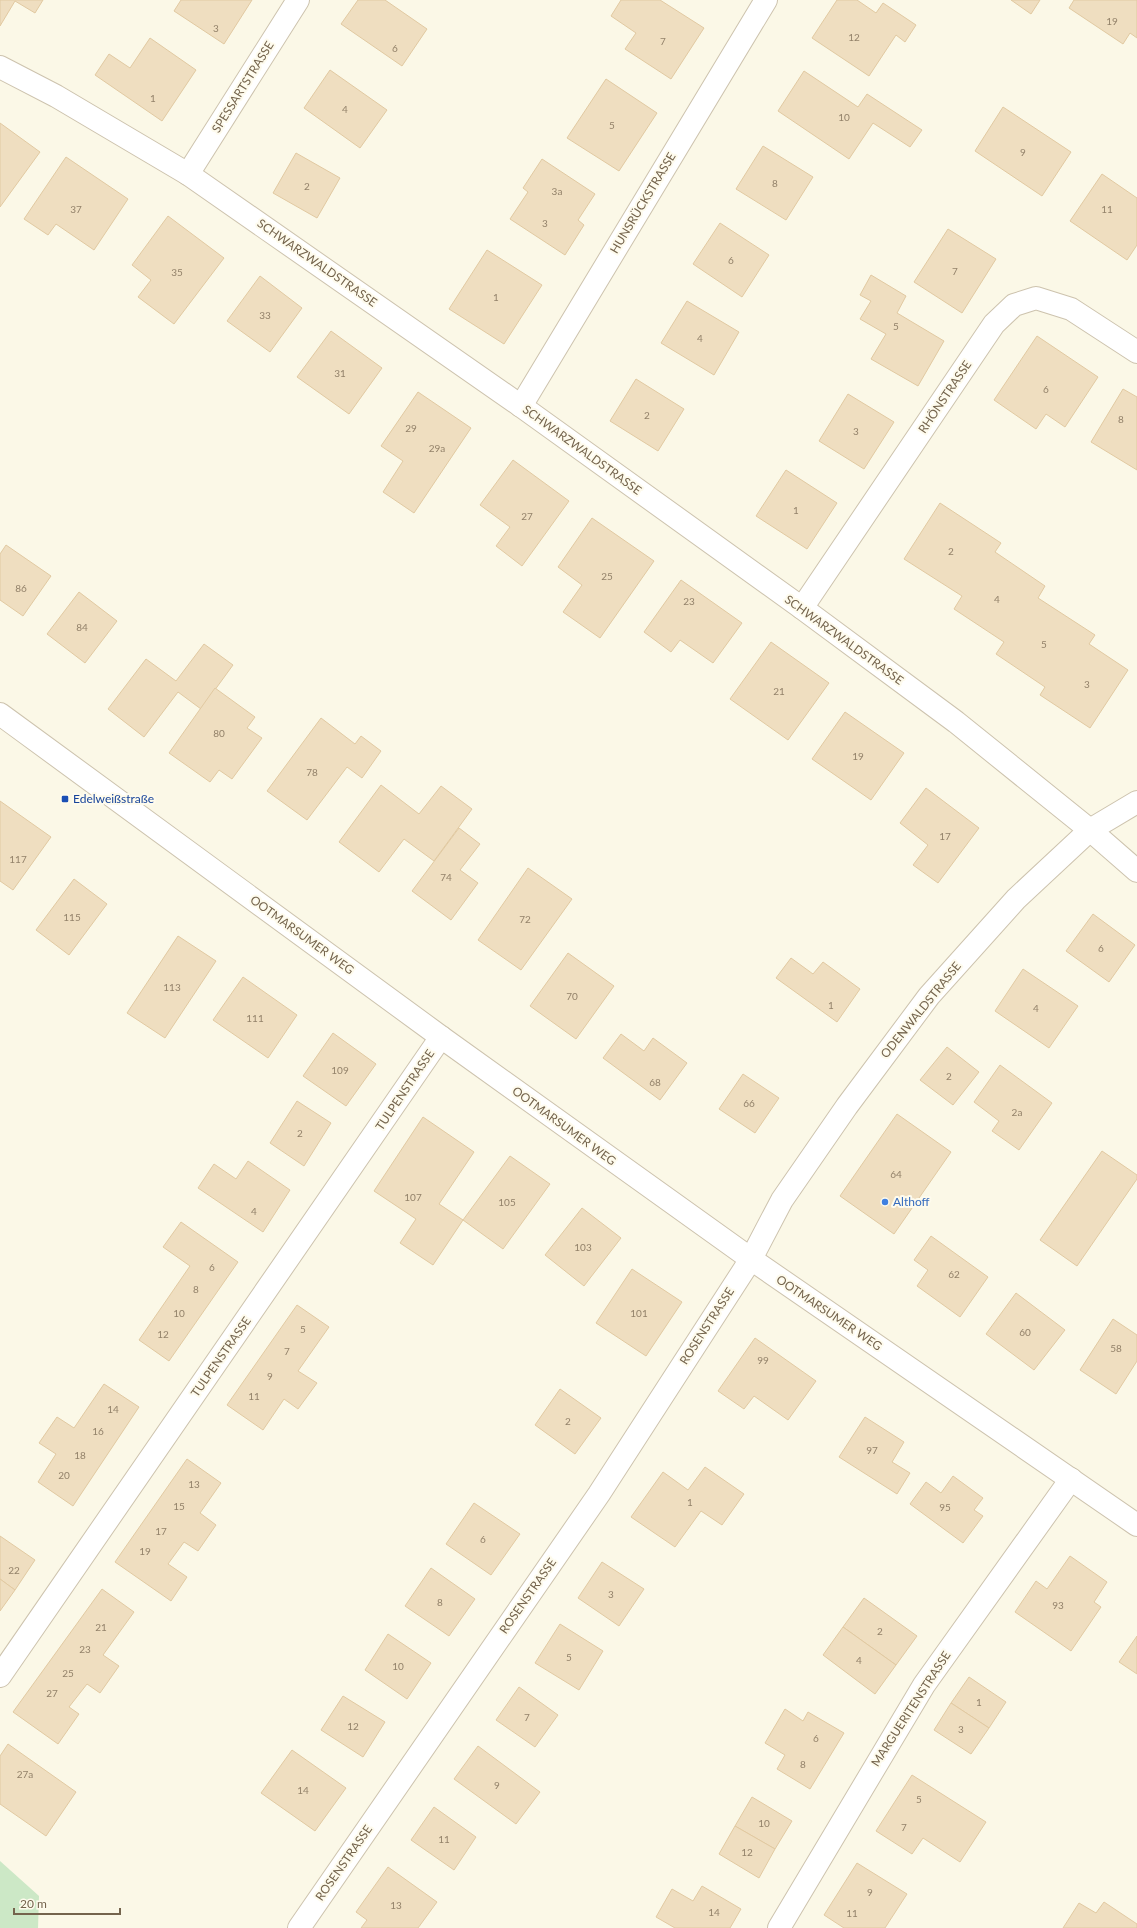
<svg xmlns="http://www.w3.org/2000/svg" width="1137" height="1928" font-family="Lato,sans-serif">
  <rect width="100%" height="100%" fill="#fbf8e7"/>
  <polygon fill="#cce8c6" points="0,1861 39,1896 38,1928 0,1928"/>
  <g fill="#efdec0" stroke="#e1c9a1">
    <polygon points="0,0 43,0 35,13 15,1 0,26"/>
    <polygon points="181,0 252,0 224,44 174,11"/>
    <polygon points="358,0 385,0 427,29 402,66 341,24"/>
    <polygon points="621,0 660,0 704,28 671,79 625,49 636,33 611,16"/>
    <polygon points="837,0 857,0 876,13 883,3 916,25 905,42 896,35 869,76 812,38"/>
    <polygon points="1011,0 1040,0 1031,14"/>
    <polygon points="1074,0 1137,0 1137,38 1130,33 1123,44 1069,8"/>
    <polygon points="150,38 196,70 162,121 95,75 109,54 130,68"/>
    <polygon points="330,70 387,110 360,148 304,108"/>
    <polygon points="804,71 858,107 867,94 922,130 910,147 873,123 849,159 778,111"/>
    <polygon points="606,79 657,113 619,171 567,138"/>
    <polygon points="1003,107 1071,152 1042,196 975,151"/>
    <polygon points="0,123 40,152 0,207"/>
    <polygon points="763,146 813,177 786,220 736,189"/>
    <polygon points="296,153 340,178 317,218 273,193"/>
    <polygon points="66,157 128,199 94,250 56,224 48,235 24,219"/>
    <polygon points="542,159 595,194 578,220 584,225 565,255 510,219 528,192 523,188"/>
    <polygon points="1102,174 1137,198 1137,245 1127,260 1070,221"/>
    <polygon points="168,216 224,258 174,324 138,297 151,280 132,265"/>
    <polygon points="720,223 769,255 742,297 693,264"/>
    <polygon points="948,229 996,259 962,313 914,282"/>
    <polygon points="487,250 542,285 504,344 449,309"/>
    <polygon points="871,275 906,296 897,313 944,341 918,386 871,359 886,334 860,319 871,301 860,295"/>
    <polygon points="260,276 302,308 270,352 227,321"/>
    <polygon points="687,301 739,332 714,375 661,343"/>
    <polygon points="331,331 382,368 349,414 297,377"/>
    <polygon points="1037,336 1098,377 1065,427 1046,414 1036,429 994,400"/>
    <polygon points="636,379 684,409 658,451 610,421"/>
    <polygon points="1123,389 1137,397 1137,470 1091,442"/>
    <polygon points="418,392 471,428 414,513 383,492 403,461 381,446"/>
    <polygon points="848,394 894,422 864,469 819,441"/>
    <polygon points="513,460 569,501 522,566 496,546 510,527 480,505"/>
    <polygon points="786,470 837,503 807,549 756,516"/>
    <polygon points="940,503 1001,543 995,552 1045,586 1038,598 1095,635 1089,644 1128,670 1090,728 1040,695 1045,687 996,654 1004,642 954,609 962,596 904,559"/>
    <polygon points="592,518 654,561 600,638 563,612 582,585 558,567"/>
    <polygon points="6,545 51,576 23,616 0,600 0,554"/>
    <polygon points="681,580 742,623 713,663 680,640 671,652 644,632"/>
    <polygon points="79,592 117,621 85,663 47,634"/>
    <polygon points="771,642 829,683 788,740 730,699"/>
    <polygon points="204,644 233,665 201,709 178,692 144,737 108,709 146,659 176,681"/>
    <polygon points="215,688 255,717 247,728 262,738 232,779 219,770 210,782 169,753"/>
    <polygon points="845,712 904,753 871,800 812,759"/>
    <polygon points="321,718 355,744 361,736 381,751 362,778 347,767 307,820 267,791"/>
    <polygon points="381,785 419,814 441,786 472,809 434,861 404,839 379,872 339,842"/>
    <polygon points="926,788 979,828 938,883 913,865 928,845 900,823"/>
    <polygon points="0,801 51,837 13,890 0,881"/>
    <polygon points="459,828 480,844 460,870 478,883 451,920 412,891"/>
    <polygon points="528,868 572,899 521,970 478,940"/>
    <polygon points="74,879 107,904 69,955 36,930"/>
    <polygon points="1093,914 1135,945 1109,982 1066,951"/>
    <polygon points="178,936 216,961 165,1038 127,1013"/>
    <polygon points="568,953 614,986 576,1039 530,1006"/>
    <polygon points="791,958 813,974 823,962 860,989 837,1022 776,978"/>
    <polygon points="1023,969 1078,1006 1049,1048 995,1011"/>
    <polygon points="243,977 297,1015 268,1058 213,1020"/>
    <polygon points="333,1033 376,1064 346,1106 303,1076"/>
    <polygon points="621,1034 644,1051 653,1038 687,1063 660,1100 603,1058"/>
    <polygon points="947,1047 979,1072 953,1105 920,1080"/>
    <polygon points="1000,1065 1052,1103 1019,1150 992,1131 999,1121 974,1102"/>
    <polygon points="743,1074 779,1098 755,1133 719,1109"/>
    <polygon points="297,1101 331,1123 304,1166 270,1143"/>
    <polygon points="897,1114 951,1152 894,1234 840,1196"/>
    <polygon points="423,1117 474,1152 439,1204 463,1220 433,1265 400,1243 416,1219 374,1191"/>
    <polygon points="1102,1151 1137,1175 1137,1179 1077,1266 1040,1240"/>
    <polygon points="510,1156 550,1184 503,1249 463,1220"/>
    <polygon points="248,1161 290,1190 263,1232 198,1188 214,1164 236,1179"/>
    <polygon points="582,1208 621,1238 584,1286 545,1255"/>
    <polygon points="181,1222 238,1262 169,1361 139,1340 190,1266 163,1247"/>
    <polygon points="931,1236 988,1277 960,1317 917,1286 928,1270 914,1260"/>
    <polygon points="632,1269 682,1302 646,1356 596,1323"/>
    <polygon points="1016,1293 1065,1330 1034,1370 986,1334"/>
    <polygon points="297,1305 329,1327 298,1371 317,1383 298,1409 284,1399 263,1430 227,1405"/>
    <polygon points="1113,1319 1137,1335 1137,1361 1116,1394 1080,1370"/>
    <polygon points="755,1338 816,1381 788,1420 754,1396 744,1409 718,1391"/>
    <polygon points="104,1384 139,1407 73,1506 38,1482 56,1454 39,1443 57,1417 74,1428"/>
    <polygon points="560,1389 601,1418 575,1454 535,1425"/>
    <polygon points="865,1417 904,1442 892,1462 910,1473 897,1494 839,1457"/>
    <polygon points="187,1459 221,1483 200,1513 216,1525 198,1551 184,1542 168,1564 187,1577 171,1601 115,1562"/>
    <polygon points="705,1467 744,1494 722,1525 701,1511 675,1547 631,1517 663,1472 688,1490"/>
    <polygon points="953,1476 983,1498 974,1510 983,1516 963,1543 910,1504 926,1482 941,1493"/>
    <polygon points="474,1503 520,1534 491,1575 446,1544"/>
    <polygon points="0,1536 35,1560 15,1590 0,1579"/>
    <polygon points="1070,1556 1107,1582 1094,1602 1101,1607 1071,1651 1015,1612 1036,1581 1047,1589"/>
    <polygon points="602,1562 644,1589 619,1626 578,1598"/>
    <polygon points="431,1568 475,1599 449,1636 405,1606"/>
    <polygon points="0,1579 15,1590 0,1611"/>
    <polygon points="102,1589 134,1612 103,1655 119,1666 100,1693 87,1684 69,1707 79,1714 58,1744 13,1712"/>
    <polygon points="864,1598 917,1636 896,1665 843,1627"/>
    <polygon points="560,1624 603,1651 579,1690 535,1663"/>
    <polygon points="843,1627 896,1665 875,1694 823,1655"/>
    <polygon points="388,1634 431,1663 407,1699 365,1670"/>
    <polygon points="1137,1636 1137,1674 1119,1662"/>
    <polygon points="969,1677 1006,1702 989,1728 951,1703"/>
    <polygon points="519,1687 558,1715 535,1747 496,1720"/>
    <polygon points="343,1696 385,1722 363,1757 321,1730"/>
    <polygon points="951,1703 989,1728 971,1754 934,1730"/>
    <polygon points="785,1709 803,1721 808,1712 844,1733 810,1789 777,1769 785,1755 765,1743"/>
    <polygon points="8,1744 76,1792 46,1836 0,1804 0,1756"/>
    <polygon points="478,1746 540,1792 516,1824 454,1779"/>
    <polygon points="292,1750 346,1788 315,1831 261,1793"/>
    <polygon points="912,1775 986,1822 960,1862 923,1838 912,1854 876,1831"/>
    <polygon points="752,1797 792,1821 775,1849 735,1826"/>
    <polygon points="434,1807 476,1837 454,1870 411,1840"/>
    <polygon points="735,1826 775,1849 759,1878 719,1854"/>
    <polygon points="857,1863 907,1894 885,1928 844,1928 824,1915"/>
    <polygon points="388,1867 437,1902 418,1928 361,1928 367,1920 356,1912"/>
    <polygon points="702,1886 741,1909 730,1928 675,1928 656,1917 672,1889 693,1901"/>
    <polygon points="1104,1902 1137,1924 1137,1928 1063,1928 1079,1903 1096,1913"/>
  </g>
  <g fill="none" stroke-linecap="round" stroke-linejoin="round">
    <defs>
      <g id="minor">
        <polyline points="0,67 56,96 188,174 521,406 802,608 956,722 1090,830 1137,871"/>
        <polyline points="188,174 298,0"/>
        <polyline points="521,406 766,0"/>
        <polyline points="802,608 994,324 1014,305 1036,298 1071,309 1137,352"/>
        <polyline points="0,714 441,1037 751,1259 1137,1525"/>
        <polyline points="0,1676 441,1037"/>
        <polyline points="299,1928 599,1494 751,1259 782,1200 847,1106 929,996 1016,899 1090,830 1137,802"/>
        <polyline points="779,1928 924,1685 1071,1479"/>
      </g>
    </defs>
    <use href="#minor" stroke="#cdc3ae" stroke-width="24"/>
    <use href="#minor" stroke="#fff" stroke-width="22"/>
  </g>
  <rect fill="#1a4fb4" stroke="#fefbed" stroke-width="1.5" x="61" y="795" width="8" height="8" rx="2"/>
  <circle fill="#3f7fe0" stroke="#fefbed" stroke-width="1.5" cx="885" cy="1202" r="4"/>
  <g text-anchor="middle" stroke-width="4" stroke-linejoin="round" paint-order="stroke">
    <g font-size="10" fill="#93826a">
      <text x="1112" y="25">19</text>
      <text x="216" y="32">3</text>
      <text x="854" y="41">12</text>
      <text x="663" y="45">7</text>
      <text x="395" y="52">6</text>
      <text x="153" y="102">1</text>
      <text x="345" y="113">4</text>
      <text x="844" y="121">10</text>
      <text x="612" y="129">5</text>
      <text x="1023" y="156">9</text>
      <text x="775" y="187">8</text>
      <text x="307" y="190">2</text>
      <text x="557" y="195">3a</text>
      <text x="76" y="213">37</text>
      <text x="1107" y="213">11</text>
      <text x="545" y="227">3</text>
      <text x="731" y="264">6</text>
      <text x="955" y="275">7</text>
      <text x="177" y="276">35</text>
      <text x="496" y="301">1</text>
      <text x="265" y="319">33</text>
      <text x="896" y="330">5</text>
      <text x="700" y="342">4</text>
      <text x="340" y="377">31</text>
      <text x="1046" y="393">6</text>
      <text x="647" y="419">2</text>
      <text x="1121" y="423">8</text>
      <text x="411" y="432">29</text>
      <text x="856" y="435">3</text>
      <text x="437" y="452">29a</text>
      <text x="796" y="514">1</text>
      <text x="527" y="520">27</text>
      <text x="951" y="555">2</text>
      <text x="607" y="580">25</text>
      <text x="21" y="592">86</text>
      <text x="997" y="603">4</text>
      <text x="689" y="605">23</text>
      <text x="82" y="631">84</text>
      <text x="1044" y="648">5</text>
      <text x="1087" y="688">3</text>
      <text x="779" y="695">21</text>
      <text x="219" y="737">80</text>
      <text x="858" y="760">19</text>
      <text x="312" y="776">78</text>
      <text x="945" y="840">17</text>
      <text x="18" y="863">117</text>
      <text x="446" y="881">74</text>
      <text x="72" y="921">115</text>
      <text x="525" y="923">72</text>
      <text x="1101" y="952">6</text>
      <text x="172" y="991">113</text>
      <text x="572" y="1000">70</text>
      <text x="831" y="1009">1</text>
      <text x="1036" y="1012">4</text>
      <text x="255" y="1022">111</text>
      <text x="340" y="1074">109</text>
      <text x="949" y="1080">2</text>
      <text x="655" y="1086">68</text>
      <text x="749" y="1107">66</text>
      <text x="1017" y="1116">2a</text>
      <text x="300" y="1137">2</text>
      <text x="896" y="1178">64</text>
      <text x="413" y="1201">107</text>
      <text x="507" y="1206">105</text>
      <text x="254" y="1215">4</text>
      <text x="583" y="1251">103</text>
      <text x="212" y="1271">6</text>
      <text x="954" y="1278">62</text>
      <text x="196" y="1293">8</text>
      <text x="179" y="1317">10</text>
      <text x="639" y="1317">101</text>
      <text x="303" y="1333">5</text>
      <text x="1025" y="1336">60</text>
      <text x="163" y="1338">12</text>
      <text x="1116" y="1352">58</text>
      <text x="287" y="1355">7</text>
      <text x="763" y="1364">99</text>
      <text x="270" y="1380">9</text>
      <text x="254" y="1400">11</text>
      <text x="113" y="1413">14</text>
      <text x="568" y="1425">2</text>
      <text x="98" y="1435">16</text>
      <text x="872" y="1454">97</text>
      <text x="80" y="1459">18</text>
      <text x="64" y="1479">20</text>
      <text x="194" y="1488">13</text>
      <text x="690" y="1506">1</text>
      <text x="179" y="1510">15</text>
      <text x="945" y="1511">95</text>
      <text x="161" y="1535">17</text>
      <text x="483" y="1543">6</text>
      <text x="145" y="1555">19</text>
      <text x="14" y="1574">22</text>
      <text x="611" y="1598">3</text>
      <text x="440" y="1606">8</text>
      <text x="1058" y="1609">93</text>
      <text x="101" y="1631">21</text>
      <text x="880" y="1635">2</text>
      <text x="85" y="1653">23</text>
      <text x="569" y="1661">5</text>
      <text x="859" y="1664">4</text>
      <text x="398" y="1670">10</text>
      <text x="68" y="1677">25</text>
      <text x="52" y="1697">27</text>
      <text x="979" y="1706">1</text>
      <text x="527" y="1721">7</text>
      <text x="353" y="1730">12</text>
      <text x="961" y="1733">3</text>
      <text x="816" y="1742">6</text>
      <text x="803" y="1768">8</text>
      <text x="25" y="1778">27a</text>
      <text x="497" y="1789">9</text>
      <text x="303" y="1794">14</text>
      <text x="919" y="1803">5</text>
      <text x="764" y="1827">10</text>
      <text x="904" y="1831">7</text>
      <text x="444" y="1843">11</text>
      <text x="747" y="1856">12</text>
      <text x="870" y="1896">9</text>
      <text x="396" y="1909">13</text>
      <text x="714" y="1916">14</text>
      <text x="852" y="1917">11</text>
    </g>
    <g font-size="12" fill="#74644d" stroke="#fefbed">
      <text transform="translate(243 87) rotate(-58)" y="4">SPESSARTSTRASSE</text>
      <text transform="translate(643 203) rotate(-59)" y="4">HUNSRÜCKSTRASSE</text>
      <text transform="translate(317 263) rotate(35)" y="4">SCHWARZWALDSTRASSE</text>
      <text transform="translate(945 397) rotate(-56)" y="4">RHÖNSTRASSE</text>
      <text transform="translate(582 450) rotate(36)" y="4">SCHWARZWALDSTRASSE</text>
      <text transform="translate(844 640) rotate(36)" y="4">SCHWARZWALDSTRASSE</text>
      <text transform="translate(302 935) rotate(36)" y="4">OOTMARSUMER WEG</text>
      <text transform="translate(921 1010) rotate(-51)" y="4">ODENWALDSTRASSE</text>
      <text transform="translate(405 1090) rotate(-56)" y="4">TULPENSTRASSE</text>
      <text transform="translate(564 1126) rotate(36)" y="4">OOTMARSUMER WEG</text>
      <text transform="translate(829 1313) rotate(34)" y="4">OOTMARSUMER WEG</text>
      <text transform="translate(707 1326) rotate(-57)" y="4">ROSENSTRASSE</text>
      <text transform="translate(221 1357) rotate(-55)" y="4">TULPENSTRASSE</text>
      <text transform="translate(528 1596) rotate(-55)" y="4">ROSENSTRASSE</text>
      <text transform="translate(911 1709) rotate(-57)" y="4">MARGUERITENSTRASSE</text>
      <text transform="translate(344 1863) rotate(-55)" y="4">ROSENSTRASSE</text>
    </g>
    <g font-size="12" fill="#164399" stroke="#fefbed" text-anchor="start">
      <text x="73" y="803">Edelweißstraße</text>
    </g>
    <g font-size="12" fill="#366cbe" stroke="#fefbed" text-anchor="start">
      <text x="893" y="1206">Althoff</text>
    </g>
  </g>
  <path d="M14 1908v6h106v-6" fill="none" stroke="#74644d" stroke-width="2"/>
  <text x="20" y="1908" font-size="12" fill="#74644d" stroke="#fefbed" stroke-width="3" paint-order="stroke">20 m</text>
</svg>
